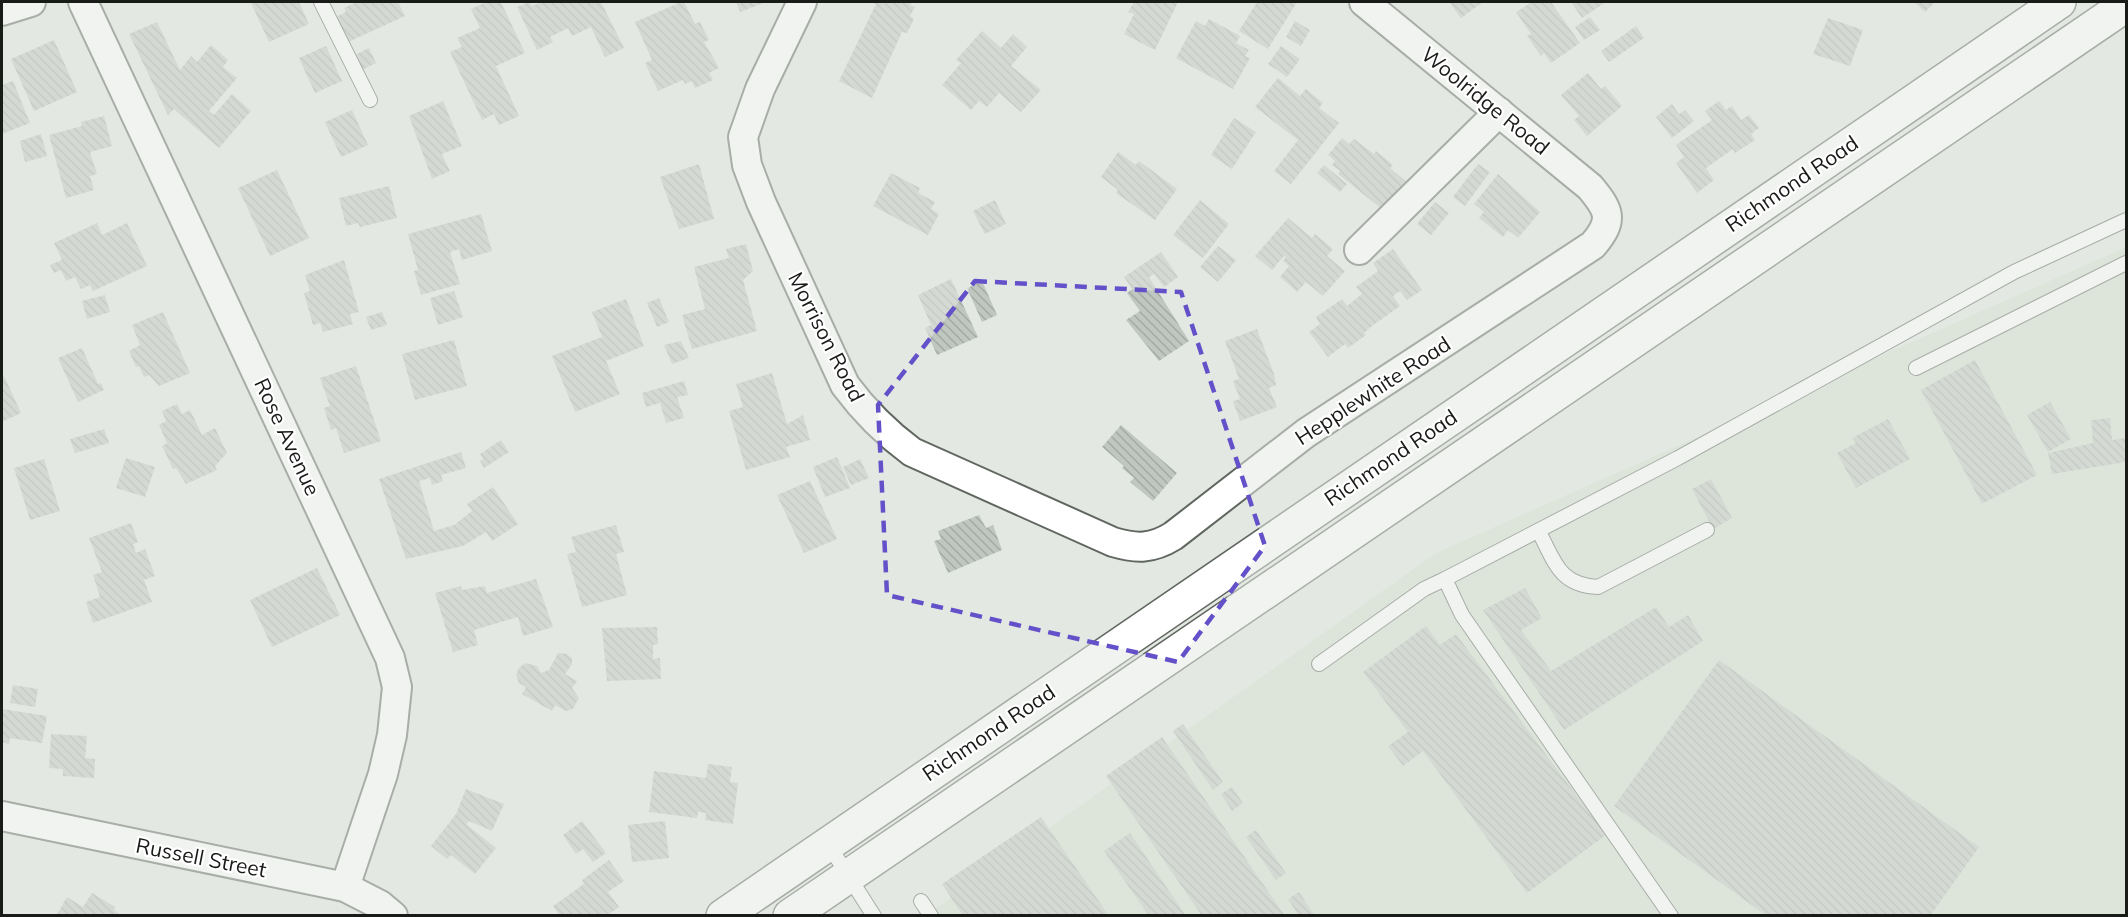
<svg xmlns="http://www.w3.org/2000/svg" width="2128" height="917" font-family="Mulish,sans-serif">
  <defs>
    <pattern id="building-back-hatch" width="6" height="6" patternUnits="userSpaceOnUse" patternTransform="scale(1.5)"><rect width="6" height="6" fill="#c0c7c0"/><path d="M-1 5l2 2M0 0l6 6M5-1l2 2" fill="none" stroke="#a4aaa4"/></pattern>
  </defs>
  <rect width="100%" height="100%" fill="#e3e9e2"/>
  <polygon fill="#d4e0d3" points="2126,247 2126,915 925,916 1436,553"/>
  <g fill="url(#building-back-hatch)">
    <polygon points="254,2 299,2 309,24 269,42 251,3"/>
    <polygon points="357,2 398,2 405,16 348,42 336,17 346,12 344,8"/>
    <polygon points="486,2 501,2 525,53 496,66 519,116 499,125 494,114 482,120 450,52 462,47 457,38 480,28 471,9"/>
    <polygon points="529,2 532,6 542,2 601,2 624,48 605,57 591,27 572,36 568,28 550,37 553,42 537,50 517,7"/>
    <polygon points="681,2 684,2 695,24 700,22 709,40 704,42 719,68 709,73 713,80 695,88 692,81 685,84 683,80 658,91 645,63 652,60 635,22"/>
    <polygon points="736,2 766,2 740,12"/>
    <polygon points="870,2 912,2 910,5 915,7 910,16 914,19 907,33 902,32 872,98 839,81 876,4"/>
    <polygon points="1134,2 1178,2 1155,50 1124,34 1134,14 1128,12"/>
    <polygon points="1257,2 1297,2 1268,49 1239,31"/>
    <polygon points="1449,2 1483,2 1461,18"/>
    <polygon points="1532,2 1551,2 1580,43 1551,63 1544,53 1541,56 1527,36 1531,34 1516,12"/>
    <polygon points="1571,2 1606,2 1582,18"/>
    <polygon points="1914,2 1935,2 1925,12"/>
    <polygon points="1590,17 1600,30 1584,40 1575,27"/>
    <polygon points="1828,18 1863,30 1850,66 1813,54"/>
    <polygon points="1209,19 1240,36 1236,43 1249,50 1245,56 1250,58 1233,89 1176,58 1196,21 1205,26"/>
    <polygon points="1295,21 1310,30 1301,46 1286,37"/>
    <polygon points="157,22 180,70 191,56 197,62 211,45 228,60 223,67 237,78 209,111 214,115 232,94 251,111 219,148 174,109 168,115 129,34"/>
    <polygon points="1636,26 1644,38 1609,62 1601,51"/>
    <polygon points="982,31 1001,48 1013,34 1027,47 1011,66 1041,90 1021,112 999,93 987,107 979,101 971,110 942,85 961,63 956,60"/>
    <polygon points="54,40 77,92 34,111 11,59"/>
    <polygon points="326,46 342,81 315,93 299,58"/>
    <polygon points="1281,46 1300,59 1287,77 1268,64"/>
    <polygon points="369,48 376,63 360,71 353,56"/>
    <polygon points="1588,73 1601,89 1605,86 1622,106 1587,136 1574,120 1579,116 1561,95"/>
    <polygon points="1278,78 1300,96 1306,89 1323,103 1319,108 1339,123 1291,184 1274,171 1298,140 1255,107"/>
    <polygon points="13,81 30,123 2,134 2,85"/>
    <polygon points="443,101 462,146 442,154 450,171 432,179 409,116"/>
    <polygon points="1719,101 1726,110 1732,106 1741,120 1749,115 1759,128 1751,134 1755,140 1735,153 1733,149 1706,168 1714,180 1697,193 1676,163 1684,157 1676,145 1712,120 1705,111"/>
    <polygon points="1672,104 1679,114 1685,110 1694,121 1672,138 1656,117"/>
    <polygon points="352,110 368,145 341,157 325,122"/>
    <polygon points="104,116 112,146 90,152 97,174 90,176 94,190 66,198 49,135 82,126 81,122"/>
    <polygon points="1234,118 1256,132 1232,169 1211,155"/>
    <polygon points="41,134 47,156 25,162 20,141"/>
    <polygon points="1342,138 1349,144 1354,139 1374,154 1376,151 1393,165 1390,168 1410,185 1387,213 1338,174 1340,171 1332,165 1335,161 1328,155"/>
    <polygon points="1118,152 1136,165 1139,161 1177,189 1155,220 1116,193 1118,190 1101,177"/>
    <polygon points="699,164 714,219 679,229 660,177"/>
    <polygon points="1478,164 1490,172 1465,206 1453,197"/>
    <polygon points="1324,165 1347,184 1340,192 1317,173"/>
    <polygon points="277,170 309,238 270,256 238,188"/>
    <polygon points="891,173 920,188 918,193 935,202 931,209 939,214 928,235 873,206"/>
    <polygon points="1498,174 1540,212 1518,238 1508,230 1503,237 1479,218 1484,212 1474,204"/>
    <polygon points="389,186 397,218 360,227 358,223 346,226 339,198"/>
    <polygon points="995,200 1006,224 985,234 973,211"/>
    <polygon points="1200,200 1229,224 1203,258 1173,235"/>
    <polygon points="1435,202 1449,213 1431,235 1417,224"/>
    <polygon points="481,214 492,251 462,260 459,249 450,252 460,284 421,295 414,271 418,270 408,234"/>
    <polygon points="1288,218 1312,238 1315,234 1333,249 1327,256 1345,271 1323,296 1306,282 1297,292 1280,277 1289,266 1283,261 1286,257 1284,256 1272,270 1255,256"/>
    <polygon points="97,223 102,235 127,223 147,266 93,291 90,285 81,289 75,277 66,281 61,270 54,273 50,265 62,260 54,243"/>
    <polygon points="746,244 753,271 743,280 757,331 692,349 682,315 705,309 694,267 729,258 726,249"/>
    <polygon points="1218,246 1236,260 1218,282 1200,267"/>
    <polygon points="1393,249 1422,290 1407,300 1400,291 1393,296 1400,306 1372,326 1364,333 1366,335 1348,348 1345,344 1328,357 1309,332 1320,324 1316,317 1342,299 1347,306 1362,294 1356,287 1378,271 1373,263"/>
    <polygon points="1161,252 1178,277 1164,287 1154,274 1149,277 1189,341 1159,361 1126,320 1140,311 1127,293 1132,289 1124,277"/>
    <polygon points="344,260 359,312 350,314 353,324 323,332 320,323 313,325 304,293 310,291 305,275"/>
    <polygon points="951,279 978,337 937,355 925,328 931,325 918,295"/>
    <polygon points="982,281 997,315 982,322 967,288"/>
    <polygon points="454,291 463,317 438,325 430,298"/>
    <polygon points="105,295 110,312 87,319 82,301"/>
    <polygon points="659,298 669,322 657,327 647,303"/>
    <polygon points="626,299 644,346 606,361 620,394 575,412 552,356 602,337 592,312"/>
    <polygon points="163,312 190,373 159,386 149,375 144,377 139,366 136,367 129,351 140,345 132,325"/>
    <polygon points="382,312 387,325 371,330 366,317"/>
    <polygon points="1257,329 1274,374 1276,385 1269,388 1277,407 1240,421 1233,401 1240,399 1233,381 1239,379 1225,341"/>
    <polygon points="454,340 467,386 415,400 402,354"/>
    <polygon points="681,341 689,358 672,364 664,345"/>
    <polygon points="82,348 98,384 101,383 104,390 78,402 58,358"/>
    <polygon points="1975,360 2037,475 1982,504 1921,390"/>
    <polygon points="356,366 381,441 344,453 336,428 331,430 324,408 330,406 320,378"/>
    <polygon points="772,373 787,424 803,415 810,440 786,447 790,457 746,470 729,411 743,407 736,384"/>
    <polygon points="4,376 21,413 2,422 2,377"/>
    <polygon points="684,381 688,395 677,397 684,418 666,423 660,403 646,407 642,393"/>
    <polygon points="2050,402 2071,439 2048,452 2027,415"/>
    <polygon points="177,404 182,414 190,410 202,435 215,428 227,453 215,466 217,470 186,484 176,468 173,469 162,446 167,443 159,425 166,421 162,411"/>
    <polygon points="2110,418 2112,440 2126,438 2126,462 2052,474 2048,453 2093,443 2091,420"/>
    <polygon points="1888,419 1910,459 1856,488 1837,453 1856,443 1852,438"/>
    <polygon points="1121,425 1177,473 1153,501 1130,482 1134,478 1122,468 1124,466 1102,447"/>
    <polygon points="104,429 109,443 75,453 70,439"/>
    <polygon points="501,440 509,452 484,468 480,461 483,459 480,454"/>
    <polygon points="461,452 466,468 441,475 443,481 432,485 430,478 419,481 434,531 454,525 472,511 467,504 493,487 518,524 492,541 486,532 463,546 406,559 379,479"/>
    <polygon points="837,457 850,488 825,497 813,467"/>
    <polygon points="126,458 155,467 145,497 116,488"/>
    <polygon points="44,459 60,511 30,520 14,468"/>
    <polygon points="860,459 869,478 851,485 843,467"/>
    <polygon points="1711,479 1732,518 1713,529 1692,489"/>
    <polygon points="810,481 837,539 804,553 777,495"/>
    <polygon points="979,515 986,528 993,525 1002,550 948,573 934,541 941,539 938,531"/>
    <polygon points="131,523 138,542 133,544 136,553 145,549 155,576 144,580 152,602 93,623 86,602 100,597 93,575 102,572 89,538"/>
    <polygon points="616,525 624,552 616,554 627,595 582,607 567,554 576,552 571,537"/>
    <polygon points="317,568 340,615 272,647 250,600"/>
    <polygon points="536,579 553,627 523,636 518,617 474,630 478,645 453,652 435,593 461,586 462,590 485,586 487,593"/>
    <polygon points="1525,588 1542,618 1521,630 1551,671 1656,607 1669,627 1688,615 1703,641 1564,730 1483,610"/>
    <polygon points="1426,626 1440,645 1456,634 1606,835 1527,893 1423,751 1403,766 1388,746 1408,732 1363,672"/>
    <polygon points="657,627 658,644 653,645 653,659 660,658 661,679 607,681 602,628"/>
    <polygon points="558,653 567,654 572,658 572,664 565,674 577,681 572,688 579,698 573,709 566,711 555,705 552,711 522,694 526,687 519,683 516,675 519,668 525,663 537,666 541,673 549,670"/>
    <polygon points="1719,660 1979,847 1930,916 1767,916 1614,806"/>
    <polygon points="13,685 38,689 35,707 10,703"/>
    <polygon points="2,709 47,716 42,743 10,738 9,744 2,742"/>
    <polygon points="1183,724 1223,782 1213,790 1173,731"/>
    <polygon points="51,734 87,736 85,758 95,759 94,778 63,776 63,769 49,768"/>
    <polygon points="1162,737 1285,916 1202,916 1106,776"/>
    <polygon points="708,764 732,767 730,782 738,783 733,824 705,820 706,813 698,812 697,818 649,812 654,771 706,778"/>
    <polygon points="1232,787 1243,803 1232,811 1221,794"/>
    <polygon points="466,789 504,804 492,831 469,821 466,824 496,848 475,874 451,855 447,859 431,846 456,814"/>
    <polygon points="1041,817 1109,916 963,916 942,884"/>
    <polygon points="582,821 606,853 593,862 583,849 576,854 563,835"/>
    <polygon points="665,821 669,858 632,862 628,825"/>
    <polygon points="1256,830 1286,873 1276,880 1246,837"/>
    <polygon points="1130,833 1186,916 1149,916 1104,851"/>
    <polygon points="609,860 624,881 608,892 619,907 606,916 560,916 553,906 584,884 582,880"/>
    <polygon points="1299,892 1315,916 1299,916 1288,899"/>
    <polygon points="92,893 115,907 114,910 122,916 56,916 67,897 83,907"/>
  </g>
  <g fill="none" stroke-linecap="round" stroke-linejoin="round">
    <defs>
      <g id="lane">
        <polyline points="321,2 370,100"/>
        <polyline points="1916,368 2126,263"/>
        <path d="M1539,532C1555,562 1559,585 1598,587L1707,530"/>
        <polyline points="1319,664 1424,589 1445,579"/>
        <polyline points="828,844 874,916"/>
        <polyline points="921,901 931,916"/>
        <polyline points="1671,916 1462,615 1445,579 1678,458 2014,272 2126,220"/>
      </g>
      <g id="street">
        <polyline points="83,2 390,658 397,687 392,735 383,774 345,887"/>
        <path d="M802,2L760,89L743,137L747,165L761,202L845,385C865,412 885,432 912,452L1113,542C1137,549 1152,549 1173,536L1306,433L1593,245C1614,220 1610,211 1590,187L1364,2"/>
        <polyline points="2,11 31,2"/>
        <polyline points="1359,250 1499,112"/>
        <polyline points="2,816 345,887 380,905 393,916"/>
      </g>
      <g id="highway">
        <polyline points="723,916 2059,2"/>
        <polyline points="790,916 2126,5"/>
      </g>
    </defs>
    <use href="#lane" stroke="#606660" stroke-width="16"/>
    <use href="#street" stroke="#606660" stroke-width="32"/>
    <use href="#highway" stroke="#606660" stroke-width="36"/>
    <use href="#lane" stroke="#fff" stroke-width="14"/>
    <use href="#street" stroke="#fff" stroke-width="28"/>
    <use href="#highway" stroke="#fff" stroke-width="33"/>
  </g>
  <path d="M0 0H2128V917H0ZM975,281L1181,292L1265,546L1178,662L887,595L878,405Z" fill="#e3e9e2" fill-opacity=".55" fill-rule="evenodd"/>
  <path fill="none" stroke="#6451ca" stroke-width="4.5" stroke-dasharray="12 8" stroke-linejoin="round" d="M975,281L1181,292L1265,546L1178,662L887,595L878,405Z"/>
  <g text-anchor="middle" stroke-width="4.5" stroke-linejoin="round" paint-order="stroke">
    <g font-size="21" fill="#191b18" stroke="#fff">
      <text transform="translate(1485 101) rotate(39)" y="7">Woolridge Road</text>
      <text transform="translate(1792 184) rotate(-34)" y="7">Richmond Road</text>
      <text transform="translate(826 337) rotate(63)" y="7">Morrison Road</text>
      <text transform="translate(1373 391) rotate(-33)" y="7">Hepplewhite Road</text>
      <text transform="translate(287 437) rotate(65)" y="7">Rose Avenue</text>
      <text transform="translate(1391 458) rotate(-34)" y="7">Richmond Road</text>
      <text transform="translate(989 733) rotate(-34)" y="7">Richmond Road</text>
      <text transform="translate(201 858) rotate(11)" y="7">Russell Street</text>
    </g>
  </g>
  <rect width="2128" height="917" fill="none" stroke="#191b18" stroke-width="6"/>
</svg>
